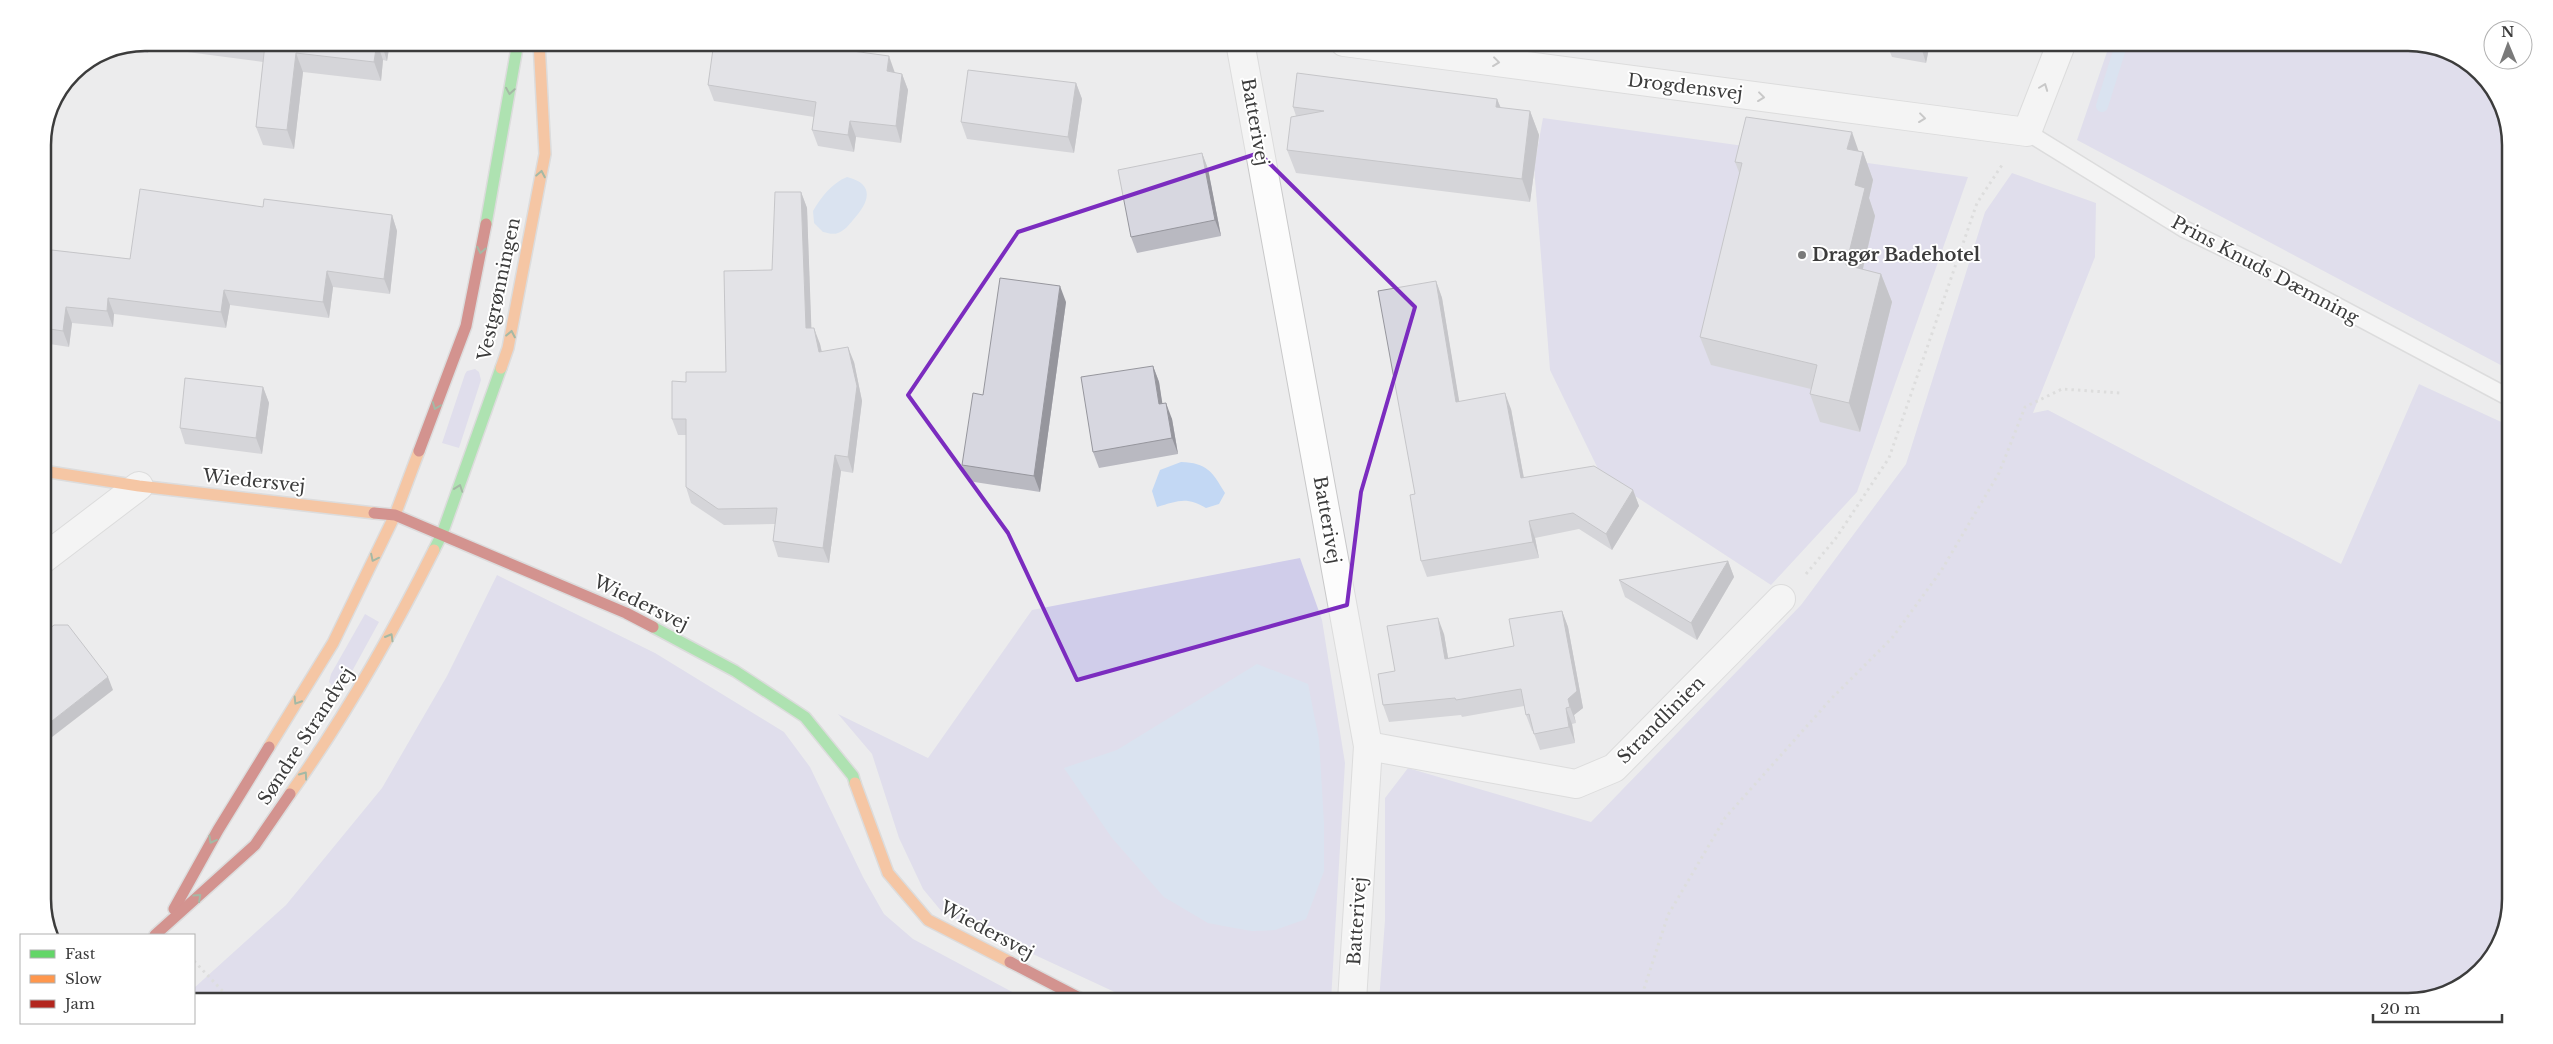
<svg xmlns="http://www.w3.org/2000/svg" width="2553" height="1044" font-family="'Libre Baskerville',serif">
  <rect width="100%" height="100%" fill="#ececed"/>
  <g fill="#d0cdea">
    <polygon points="2408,43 2447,50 2493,88 2510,139 2510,370 2077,140 2110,43"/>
    <polygon points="1543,118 1968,177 1857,492 1771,585 1600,473 1550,370 1534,167"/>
    <polygon points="2012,173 2096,203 2095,257 2033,413 2048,410 2341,564 2419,384 2510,426 2510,899 2503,938 2465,984 2408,1001 1379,1001 1385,920 1385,798 1408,768 1591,822 1801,605 1906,464 1985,212"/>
    <polygon points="475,369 479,372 481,380 459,448 442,443 465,374 467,371"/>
    <polygon points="1300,558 1322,620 1345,763 1331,1001 1134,1001 942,912 923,889 899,838 872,754 838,714 928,758 1032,610"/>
    <polygon points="497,575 655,653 784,732 810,767 863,877 884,914 913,939 1029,1001 194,1001 194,988 286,905 382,788 447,676"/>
    <polygon points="365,614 379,622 344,686 335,689 329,682 331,674"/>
  </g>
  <g fill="#c3d8f4">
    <path d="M847,177C876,184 869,203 853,220C849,225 844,231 838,233C833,235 828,233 823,232L814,223L813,211C821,197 832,183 847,177Z"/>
    <path d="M1181,462C1207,463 1212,471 1225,493L1219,504L1206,508C1187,496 1177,501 1157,507L1152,491L1160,470Z"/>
    <polygon points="1257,664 1308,684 1319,740 1324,824 1324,871 1306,919 1275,930 1252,931 1229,927 1208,923 1164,897 1112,838 1064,768 1117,750"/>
  </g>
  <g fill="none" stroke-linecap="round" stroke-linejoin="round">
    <polyline stroke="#c3d8f4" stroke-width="12" points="2102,106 2122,42"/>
    <defs>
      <polyline id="lane" points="2027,132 2184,229 2279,275 2510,398"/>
      <g id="street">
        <polyline points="1240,42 1368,746 1352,1001"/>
        <polyline points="1344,42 2027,132 2062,42"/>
        <polyline points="43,559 139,486"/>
        <polyline points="1368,746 1576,784 1614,768 1781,599"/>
      </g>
      <g id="fast">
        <polyline points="486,224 518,42"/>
        <polyline points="434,550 442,534 501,368"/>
        <polyline points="653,627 735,671 805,717 853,776 855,783"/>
      </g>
      <g id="slow">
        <polyline points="501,368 508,348 545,154 539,42"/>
        <polyline points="43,471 139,486 374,513"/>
        <polyline points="269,747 333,643 395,515 419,451"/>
        <polyline points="855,783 888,873 928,920 1010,962"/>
        <path d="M290,794C346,715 391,636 434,550"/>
      </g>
      <g id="jam">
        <polyline points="419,451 466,326 486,224"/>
        <polyline points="374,513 395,515 626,613 653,627"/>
        <polyline points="174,909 218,830 269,747"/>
        <polyline points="155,935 255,845 290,794"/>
        <polyline points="1010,962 1085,1001"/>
      </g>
    </defs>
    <use href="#lane" stroke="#c8c8c9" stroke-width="19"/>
    <use href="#street" stroke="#c8c8c9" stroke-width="30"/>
    <use href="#fast" stroke="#c8c8c9" stroke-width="14"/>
    <use href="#slow" stroke="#c8c8c9" stroke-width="14"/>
    <use href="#jam" stroke="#c8c8c9" stroke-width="14"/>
    <g stroke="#cbcbcb" stroke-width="3" stroke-dasharray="2.5 4" stroke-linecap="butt">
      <polyline points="1806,574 1836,538 1889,458 1977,203 2002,165"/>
      <polyline points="194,961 232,1001"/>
      <polyline points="1640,1001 1668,915 1725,818 1831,699 1892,638 1941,571 1999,473 2025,407 2062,389 2120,393"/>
    </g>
    <use href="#lane" stroke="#fcfcfc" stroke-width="16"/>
    <use href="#street" stroke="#fcfcfc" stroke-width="28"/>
    <use href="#fast" stroke="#63d668" stroke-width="11"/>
    <use href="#slow" stroke="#ff974d" stroke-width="11"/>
    <use href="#jam" stroke="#b3261e" stroke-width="11"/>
  </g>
  <g fill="#b9b9c1">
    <polygon points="145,42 390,42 387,61 383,60 381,81 303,72 294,149 263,145 256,127 263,62 149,47 148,53 105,51"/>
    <polygon points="1886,42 1957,42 1955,52 1929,48 1926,63 1892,57"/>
    <polygon points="709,44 902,74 908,90 901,143 856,137 854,152 818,146 812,130 814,117 714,101 708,85 713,53"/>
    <polygon points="1076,83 1082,99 1074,153 967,139 961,122"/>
    <polygon points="1497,99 1501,108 1530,111 1539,135 1530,202 1296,173 1287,150 1296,116 1293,107"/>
    <polygon points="1859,151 1863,152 1873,180 1869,198 1875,216 1863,269 1881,274 1892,302 1860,432 1820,422 1810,394 1811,389 1711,365 1700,337 1740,175 1735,162"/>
    <polygon points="1202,153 1208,169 1221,236 1137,253 1131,237"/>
    <polygon points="801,192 807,208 811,328 820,344 822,352 854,362 862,401 853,473 841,471 829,563 778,557 773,541 775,524 724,525 691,503 686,487 686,435 678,435 672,419 686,382 726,372 772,270"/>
    <polygon points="263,207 392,215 397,231 390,294 333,287 329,318 230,305 226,328 114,314 113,327 72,323 69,347 43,343 43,249 130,259"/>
    <polygon points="1436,281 1442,298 1459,402 1511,409 1524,478 1633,490 1639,506 1612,550 1579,529 1535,538 1539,558 1427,577 1421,561 1415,494"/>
    <polygon points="1066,302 1040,492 968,481 962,465"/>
    <polygon points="1153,366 1159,382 1162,403 1172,419 1178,454 1099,468 1093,452"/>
    <polygon points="263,387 269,403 262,454 185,444 180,428"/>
    <polygon points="1728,561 1734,577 1697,640 1625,597 1619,580"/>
    <polygon points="1562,611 1568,627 1583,708 1574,715 1576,723 1572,724 1575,743 1540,750 1533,731 1532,731 1526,715 1524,706 1462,717 1461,715 1389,722 1383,705 1395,671 1444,634 1448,658 1514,646"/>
  </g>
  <g fill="#96969d">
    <polygon points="148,42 149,47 148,53 145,43"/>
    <polygon points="377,42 383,60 381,81 374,62"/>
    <polygon points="381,42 390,42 387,61"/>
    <polygon points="1921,42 1927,42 1929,48 1926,63 1921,47"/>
    <polygon points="1952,42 1957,42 1955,52"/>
    <polygon points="296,53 303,72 294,149 287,130"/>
    <polygon points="889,56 895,73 887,71"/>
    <polygon points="902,74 908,90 901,143 896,126"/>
    <polygon points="1076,83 1082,99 1074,153 1068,137"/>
    <polygon points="1497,99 1506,122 1496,107"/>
    <polygon points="1530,111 1539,135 1530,202 1522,179"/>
    <polygon points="850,121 856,137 854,152 848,135"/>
    <polygon points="1852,132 1861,158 1863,152 1873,180 1869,198 1875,216 1857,294 1846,265 1847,149"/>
    <polygon points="1202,153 1208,169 1221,236 1215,220"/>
    <polygon points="801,192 807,208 812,344 806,328"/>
    <polygon points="392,215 397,231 390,294 384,279"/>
    <polygon points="327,271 333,287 329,318 323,302"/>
    <polygon points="1881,274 1892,302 1860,432 1849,403"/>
    <polygon points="1436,281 1442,298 1462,418 1456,402"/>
    <polygon points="1060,286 1066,302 1040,492 1034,476"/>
    <polygon points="224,290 230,305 226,328 221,312"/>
    <polygon points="108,298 114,314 113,327 107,311"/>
    <polygon points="66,307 72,323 69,347 63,331"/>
    <polygon points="814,328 820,344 825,368 819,352"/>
    <polygon points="848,347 854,362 862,401 853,473 848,457"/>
    <polygon points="1153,366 1159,382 1165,420 1159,404"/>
    <polygon points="263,387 269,403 262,454 256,438"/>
    <polygon points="1505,393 1511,409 1527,495 1521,478"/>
    <polygon points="1166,403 1172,419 1178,454 1172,438"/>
    <polygon points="835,455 841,471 829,563 823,548"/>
    <polygon points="1633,490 1639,506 1612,550 1606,534"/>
    <polygon points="1529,521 1535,538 1539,558 1533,542"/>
    <polygon points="1728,561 1734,577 1697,640 1691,623"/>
    <polygon points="1562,611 1568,627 1583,708 1574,715 1576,723 1570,707 1568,699"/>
    <polygon points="1438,618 1444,634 1451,675 1445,659"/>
    <polygon points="108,677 113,690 43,744 43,728"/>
    <polygon points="1566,708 1572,724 1575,743 1569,727"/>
  </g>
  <g fill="#d7d7e0" stroke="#96969d">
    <polygon points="251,42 377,42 374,62 296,53 287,130 256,127 265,44"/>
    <polygon points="710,42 787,42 889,56 887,71 902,74 896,126 850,121 848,135 812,130 816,102 708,85 713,49 709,44"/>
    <polygon points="1894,42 1921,42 1921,47"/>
    <polygon points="968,70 1076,83 1068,137 961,122"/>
    <polygon points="1297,73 1497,99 1496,107 1530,111 1522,179 1287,150 1291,117 1324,111 1293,107"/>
    <polygon points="1746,117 1852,132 1847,149 1863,152 1855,185 1865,188 1846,265 1881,274 1849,403 1810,394 1817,365 1700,337 1742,163 1735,162"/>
    <polygon points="1202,153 1215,220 1131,237 1118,170"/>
    <polygon points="140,189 263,207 264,199 392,215 384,279 327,271 323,302 224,290 221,312 108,298 107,311 66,307 63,331 43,328 43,249 130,259"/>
    <polygon points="775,192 801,192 806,328 814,328 819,352 848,347 857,386 848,457 835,455 823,548 773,541 777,508 718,509 686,487 686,419 672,419 672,381 686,382 686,372 726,372 724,271 772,270"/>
    <polygon points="1000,278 1060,286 1034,476 962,465 973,393 983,395"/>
    <polygon points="1436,281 1456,402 1505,393 1521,478 1594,466 1633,490 1606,534 1573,513 1529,521 1533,542 1421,561 1410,495 1415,494 1378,291"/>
    <polygon points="1153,366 1159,404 1166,403 1172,438 1093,452 1081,377"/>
    <polygon points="185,378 263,387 256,438 180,428"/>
    <polygon points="1728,561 1691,623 1619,580"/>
    <polygon points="1562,611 1577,691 1568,699 1570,707 1566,708 1569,727 1534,734 1529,714 1526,715 1521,689 1456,700 1455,698 1383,705 1378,674 1395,671 1387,626 1438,618 1445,659 1514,646 1509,619"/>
    <polygon points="54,625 68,625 108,677 43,728 43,634"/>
  </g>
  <defs><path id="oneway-chevron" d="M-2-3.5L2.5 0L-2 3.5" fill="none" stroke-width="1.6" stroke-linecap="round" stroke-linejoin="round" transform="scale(1.25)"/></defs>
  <g stroke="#9c9c9c">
    <use href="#oneway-chevron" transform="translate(1496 62) rotate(7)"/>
    <use href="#oneway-chevron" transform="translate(2044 87) rotate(-69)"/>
    <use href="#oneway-chevron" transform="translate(1761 97) rotate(7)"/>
    <use href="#oneway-chevron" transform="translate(1922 118) rotate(7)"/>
  </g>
  <g stroke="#4c7a4e">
    <use href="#oneway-chevron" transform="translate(510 91) rotate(99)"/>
    <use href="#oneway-chevron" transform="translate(541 174) rotate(-79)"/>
    <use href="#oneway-chevron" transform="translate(481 250) rotate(101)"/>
    <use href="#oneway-chevron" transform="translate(511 334) rotate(-79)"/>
    <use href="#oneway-chevron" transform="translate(436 406) rotate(111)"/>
    <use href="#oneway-chevron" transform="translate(459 488) rotate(-71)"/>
    <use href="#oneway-chevron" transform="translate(374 558) rotate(116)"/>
    <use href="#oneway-chevron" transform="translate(390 637) rotate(-60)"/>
    <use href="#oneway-chevron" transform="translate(297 701) rotate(122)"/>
    <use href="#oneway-chevron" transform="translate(304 775) rotate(-55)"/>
    <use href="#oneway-chevron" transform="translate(212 840) rotate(119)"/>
    <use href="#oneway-chevron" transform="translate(198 897) rotate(-42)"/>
  </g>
  <path d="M0 0H2553V1044H0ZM1259,153L1415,307L1361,492L1347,605L1077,680L1008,533L908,395L1018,232Z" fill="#ececed" fill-opacity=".55" fill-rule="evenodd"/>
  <path fill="none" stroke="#7b2cbf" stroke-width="4" stroke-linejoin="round" d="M1259,153L1415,307L1361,492L1347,605L1077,680L1008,533L908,395L1018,232Z"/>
  <circle fill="#7a7a7a" stroke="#fff" stroke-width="2" cx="1802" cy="255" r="5"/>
  <g text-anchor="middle" stroke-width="4" stroke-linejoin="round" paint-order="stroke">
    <g font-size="18" fill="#3c3c3c" stroke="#fff">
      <text transform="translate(1685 87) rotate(7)" y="6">Drogdensvej</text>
      <text transform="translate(1255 122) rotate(80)" y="6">Batterivej</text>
      <text transform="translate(2265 270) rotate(28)" y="6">Prins Knuds Dæmning</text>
      <text transform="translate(499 289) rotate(-78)" y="6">Vestgrønningen</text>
      <text transform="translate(254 481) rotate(6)" y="6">Wiedersvej</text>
      <text transform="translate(1327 520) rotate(80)" y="6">Batterivej</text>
      <text transform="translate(641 603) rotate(26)" y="6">Wiedersvej</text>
      <text transform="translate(1661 720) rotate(-45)" y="6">Strandlinien</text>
      <text transform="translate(306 736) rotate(-57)" y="6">Søndre Strandvej</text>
      <text transform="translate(1357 921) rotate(-86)" y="6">Batterivej</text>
      <text transform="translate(987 930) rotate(28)" y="6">Wiedersvej</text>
    </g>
    <g font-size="18" font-weight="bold" fill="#3c3c3c" stroke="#fff" text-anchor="start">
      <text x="1812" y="261">Dragør Badehotel</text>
    </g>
  </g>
  <path d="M0 0H2553V1044H0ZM145 51H2408A94 94 0 0 1 2502 145V899A94 94 0 0 1 2408 993H145A94 94 0 0 1 51 899V145A94 94 0 0 1 145 51Z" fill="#fff" fill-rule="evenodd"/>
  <path fill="none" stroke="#3c3c3c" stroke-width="2.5" d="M145 51H2408A94 94 0 0 1 2502 145V899A94 94 0 0 1 2408 993H145A94 94 0 0 1 51 899V145A94 94 0 0 1 145 51Z"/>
  <rect x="20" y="934" width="175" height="90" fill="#ffffff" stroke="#b1b1b1"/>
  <rect x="30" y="950" width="25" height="8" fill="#63d668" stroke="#b1b1b1"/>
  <text x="65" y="959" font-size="15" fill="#3c3c3c">Fast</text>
  <rect x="30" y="975" width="25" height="8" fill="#ff974d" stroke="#b1b1b1"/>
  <text x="65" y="984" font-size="15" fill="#3c3c3c">Slow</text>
  <rect x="30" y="1000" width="25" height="8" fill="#b3261e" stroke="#b1b1b1"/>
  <text x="65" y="1009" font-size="15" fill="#3c3c3c">Jam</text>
  <g transform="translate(2508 45) rotate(359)"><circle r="24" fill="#ffffff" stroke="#b1b1b1"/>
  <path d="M0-4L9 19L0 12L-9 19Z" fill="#7a7a7a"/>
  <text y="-8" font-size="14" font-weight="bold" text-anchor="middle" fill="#3c3c3c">N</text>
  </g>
  <path d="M2373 1014v8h129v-8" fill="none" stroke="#3c3c3c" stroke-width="2.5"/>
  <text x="2380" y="1014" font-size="15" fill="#3c3c3c" stroke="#ffffff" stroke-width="4" paint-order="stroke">20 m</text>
</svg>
